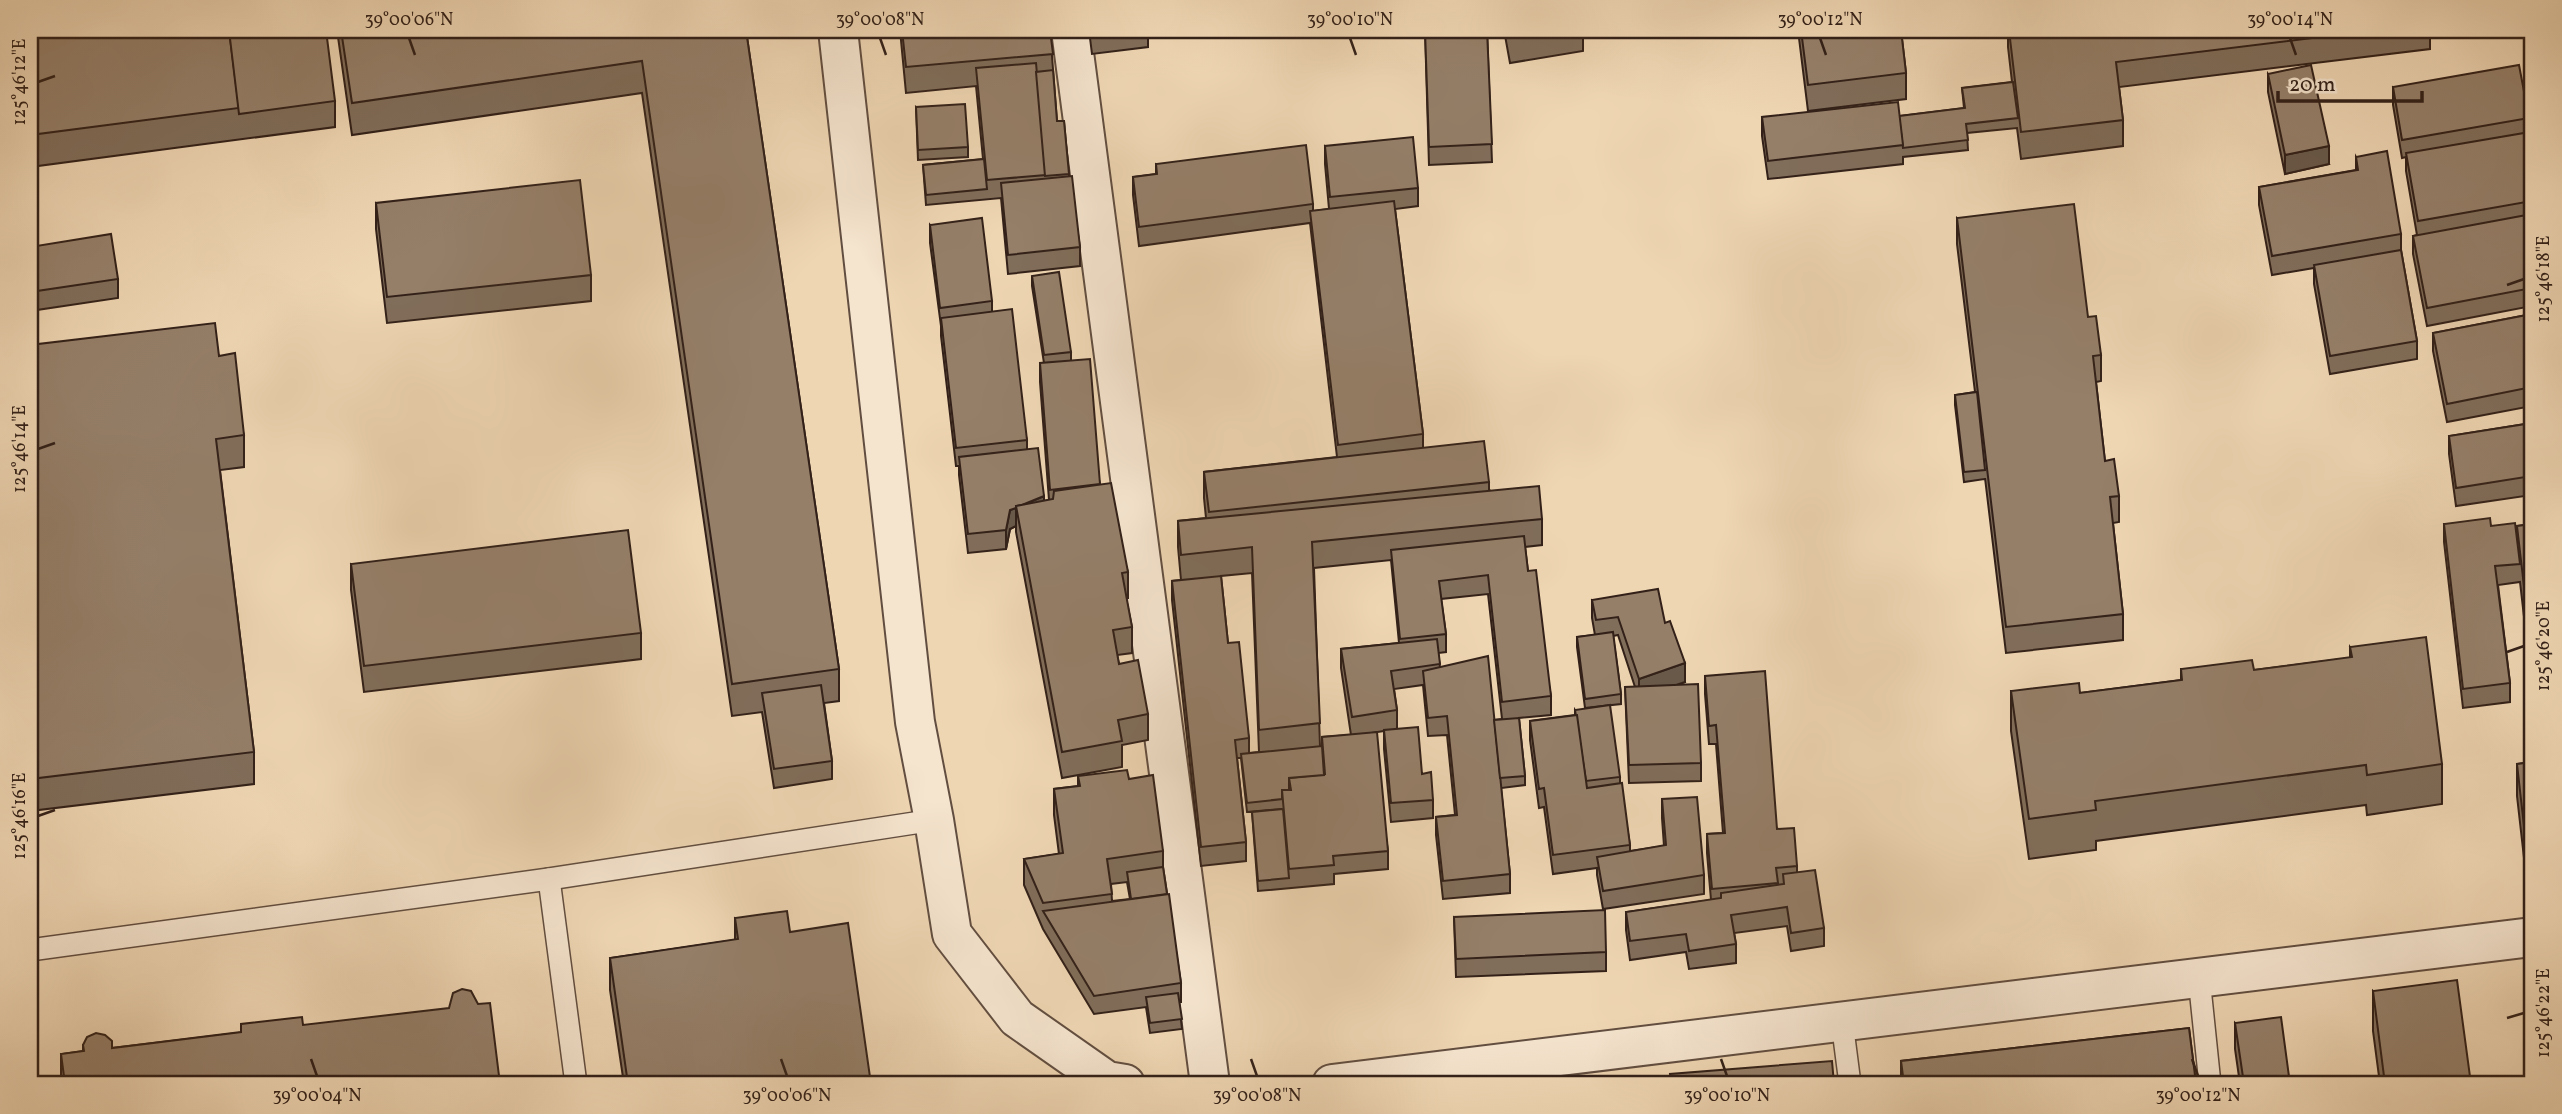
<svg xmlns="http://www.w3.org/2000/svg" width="2562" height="1114" font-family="Vollkorn,serif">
  <rect width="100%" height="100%" fill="#efd6b3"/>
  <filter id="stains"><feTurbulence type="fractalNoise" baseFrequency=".00286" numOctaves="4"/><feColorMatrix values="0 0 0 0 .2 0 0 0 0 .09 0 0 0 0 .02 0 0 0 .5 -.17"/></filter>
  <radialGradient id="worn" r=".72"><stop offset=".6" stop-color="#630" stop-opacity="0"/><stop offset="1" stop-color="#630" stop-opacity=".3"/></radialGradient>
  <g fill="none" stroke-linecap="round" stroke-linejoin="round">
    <defs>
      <g id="service">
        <polyline points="549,879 576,1084"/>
        <polyline points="30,950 549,879 934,820"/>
        <polyline points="2199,978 2210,1084"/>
        <polyline points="1842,1022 1850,1084"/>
      </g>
      <polyline id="minor" points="1071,30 1210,1084"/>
      <g id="tertiary">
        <polyline points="838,30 915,722 934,820 952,934 1017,1018 1107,1081 1125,1084"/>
        <polyline points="1332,1084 2532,937"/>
      </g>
    </defs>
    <use href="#service" stroke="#624e40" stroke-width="24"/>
    <use href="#minor" stroke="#624e40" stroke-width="42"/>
    <use href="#tertiary" stroke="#624e40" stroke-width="42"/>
    <use href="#service" stroke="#f5e4ce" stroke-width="21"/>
    <use href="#minor" stroke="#f5e4ce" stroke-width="38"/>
    <use href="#tertiary" stroke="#f5e4ce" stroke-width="38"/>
  </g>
  <g fill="#806d5a" stroke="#332119" stroke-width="2" fill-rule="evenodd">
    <polygon points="30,30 335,101 335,127 30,167"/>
    <polygon points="337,30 746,30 839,669 839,701 824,703 832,761 832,779 774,788 762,712 732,716 642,93 352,135"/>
    <polygon points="900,30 1050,30 1057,121 1064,121 1069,176 1080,247 1080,266 1008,274 1001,198 926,205 923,165 983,159 976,86 906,93"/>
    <polygon points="1089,30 1148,30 1148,47 1092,54"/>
    <polygon points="1425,30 1487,30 1492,162 1429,165"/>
    <polygon points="1504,30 1583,30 1583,51 1510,63"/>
    <polygon points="1798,30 1901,30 1906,73 1906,99 1808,111"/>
    <polygon points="2008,30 2430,30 2430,49 2119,87 2123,120 2123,146 2021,159 2017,128 1967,133 1968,150 1903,157 1903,164 1768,179 1762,136 1762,117 1899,116 1964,108 1962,88 2012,82 2008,47"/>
    <polygon points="2268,74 2329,164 2285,174 2268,92"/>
    <polygon points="2393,87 2529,118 2529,132 2532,144 2532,306 2427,326 2413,254 2413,236 2417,235 2406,171 2406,157 2402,158 2393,105"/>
    <polygon points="916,107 968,147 968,157 918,160"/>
    <path d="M1325,146L1418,188V206L1395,209L1423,434V448L1489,482V490L1542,519V545L1525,547L1528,571L1551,696V715L1519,718L1525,776V785L1501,788L1510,874V893L1443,899L1436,835V817L1455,815L1447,735L1428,736L1423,685L1394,689L1397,710V729L1422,774L1433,800V818L1391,822L1384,749V731L1371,733L1388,851V869L1334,874V884L1258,891L1252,812L1282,809L1247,812L1241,758H1237L1246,842V861L1201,866L1172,600V581L1181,580L1178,547V521L1206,518L1204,498V472L1337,457L1310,223L1139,246L1133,195V177L1156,174V164L1313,204V211L1329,209L1325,164ZM1391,560L1399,643L1341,649V668L1351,735L1322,737V746H1320L1314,568ZM1252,573L1259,752L1249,753V738L1228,643L1221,576ZM1488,594L1502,719L1494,720L1440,667L1438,653L1446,652V634L1441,599Z"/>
    <polygon points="2356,157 2401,234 2401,250 2417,341 2417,359 2330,374 2314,284 2314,268 2272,275 2259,205 2259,187 2356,170"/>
    <polygon points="376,203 591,275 591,301 387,323 376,229"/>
    <polygon points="1957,218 2088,317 2101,355 2101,381 2096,382 2105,461 2119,496 2119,522 2113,523 2123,614 2123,640 2006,653 1985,478 1985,479 1964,482 1955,405 1955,395 1975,392 1957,244"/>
    <polygon points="930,225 992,301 992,312 1027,440 1027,450 1044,501 1049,500 1040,382 1040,363 1044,363 1032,286 1032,276 1071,352 1071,361 1100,484 1128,572 1128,598 1126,598 1132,627 1132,653 1117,655 1119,664 1148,714 1148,740 1122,745 1122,767 1062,778 1016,532 1016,526 1010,529 1006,549 968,553 959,475 959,466 956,466 941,336 941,326 930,243"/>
    <polygon points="30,247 118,279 118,298 30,311"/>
    <polygon points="2532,314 2532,406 2447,422 2433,351 2433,333"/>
    <polygon points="30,345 219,356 244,435 244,467 220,470 254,752 254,784 30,811"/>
    <polygon points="2532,423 2532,495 2456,506 2449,454 2449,436"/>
    <polygon points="2444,524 2491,526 2517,539 2517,526 2532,524 2532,687 2520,582 2498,585 2510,683 2510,702 2463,708 2444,542"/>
    <polygon points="351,564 641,633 641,659 364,692 351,590"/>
    <polygon points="1592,600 1665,623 1685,682 1676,685 1701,763 1701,781 1629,783 1625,687 1635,687 1618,635 1613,636 1621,694 1621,704 1585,708 1577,647 1577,637 1595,635 1592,618"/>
    <polygon points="2350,647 2442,764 2442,804 2367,815 2366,805 2096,841 2096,850 2029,859 2011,731 2011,691 2080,693 2181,680 2181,669 2254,670 2350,658"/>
    <polygon points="1705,676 1777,829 1797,866 1797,872 1824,928 1824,946 1791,951 1787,926 1734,933 1736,944 1736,963 1689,969 1686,952 1630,960 1626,930 1626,912 1711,900 1707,853 1707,834 1723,833 1716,744 1709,744 1705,694"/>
    <polygon points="1575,710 1620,777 1620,784 1630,845 1630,851 1664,846 1662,818 1662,799 1704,875 1704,894 1603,909 1597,875 1597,868 1553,874 1544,807 1539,808 1530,740 1530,721 1575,715"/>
    <polygon points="2532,762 2532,857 2524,858 2517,796 2517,764"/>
    <path d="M1078,776L1129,779L1163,851V867L1181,983V1002H1179L1182,1029L1150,1033L1146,1007L1094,1014L1043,929L1024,885V859L1059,854L1054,815V789L1078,786ZM1127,882L1130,899L1112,901L1111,884Z"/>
    <polygon points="1454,917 1606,952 1606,971 1456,977"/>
    <polygon points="735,918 790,932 871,1084 624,1084 610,990 610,958 735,940"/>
    <polygon points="2532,968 2532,1021 2528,987 2528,969"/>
    <polygon points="2373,991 2471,1084 2380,1084 2373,1031"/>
    <polygon points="2235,1023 2290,1084 2240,1084 2235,1049"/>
    <polygon points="303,1025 500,1084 61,1084 61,1054 83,1051 83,1045 112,1048"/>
    <polygon points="2189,1028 2196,1084 1901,1084 1901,1061"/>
  </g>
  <g fill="#68594a" stroke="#332119" stroke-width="2">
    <polygon points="2329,146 2329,164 2285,174 2285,155"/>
    <polygon points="1044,496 1044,515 1016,508"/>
    <polygon points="1016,508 1016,526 1010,529 1006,549 1006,530 1010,510"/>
    <polygon points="1685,663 1685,682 1639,698 1639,679"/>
  </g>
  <g fill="#957f69" stroke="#332119" stroke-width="2">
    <polygon points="30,30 229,30 239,108 30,135"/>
    <polygon points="229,30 326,30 335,101 239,114"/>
    <polygon points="341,30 746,30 839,669 732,684 642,61 352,103"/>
    <polygon points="902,30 1050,30 1053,54 906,67"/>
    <polygon points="1425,30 1487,30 1492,144 1429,147"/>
    <polygon points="1509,30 1555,30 1510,37"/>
    <polygon points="1801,30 1901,30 1906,73 1808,85"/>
    <polygon points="2009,30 2377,30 2116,62 2123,120 2021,132"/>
    <polygon points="1036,63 1046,175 987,180 976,68"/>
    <polygon points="2311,65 2329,146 2285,155 2268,74"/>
    <polygon points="2519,65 2529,118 2402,140 2393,87"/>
    <polygon points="1053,70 1057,121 1064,121 1069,174 1045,176 1036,72"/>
    <polygon points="2013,82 2018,118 1966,124 1968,140 1903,148 1899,116 1965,108 1962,88"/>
    <polygon points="1898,102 1903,145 1768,161 1762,117"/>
    <polygon points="965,104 968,147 918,150 916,107"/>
    <polygon points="2530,132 2532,144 2532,201 2418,221 2406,153"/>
    <polygon points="1413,137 1418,188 1330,197 1325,146"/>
    <polygon points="1306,145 1313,204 1139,227 1133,177 1157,174 1156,164"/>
    <polygon points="2387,151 2401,234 2272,256 2259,187 2358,170 2356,157"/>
    <polygon points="984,159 987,189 926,195 923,165"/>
    <polygon points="1072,176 1080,247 1008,255 1001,183"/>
    <polygon points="580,180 591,275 387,297 376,203"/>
    <polygon points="1394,201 1423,434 1338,445 1310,211"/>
    <polygon points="2074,204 2088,317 2096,316 2101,355 2093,356 2105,461 2114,459 2119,496 2110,497 2123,614 2006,627 1957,218"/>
    <polygon points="2532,214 2532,288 2427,308 2413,236"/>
    <polygon points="982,218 992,301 940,308 930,225"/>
    <polygon points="111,234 118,279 30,292 30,247"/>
    <polygon points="2401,250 2417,341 2330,356 2314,265"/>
    <polygon points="1059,272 1071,352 1044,355 1032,276"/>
    <polygon points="1012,309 1027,440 956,448 941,318"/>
    <polygon points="2532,314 2532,387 2447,404 2433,333"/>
    <polygon points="215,323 219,356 235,353 244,435 216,439 254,752 30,779 30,345"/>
    <polygon points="1090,359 1100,484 1050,490 1040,363"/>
    <polygon points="1977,392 1985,470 1964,472 1955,395"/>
    <polygon points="2532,423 2532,476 2456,488 2449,436"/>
    <polygon points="1484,441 1489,482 1209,512 1204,472"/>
    <polygon points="1038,448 1044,496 1022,505 1016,506 1016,508 1010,510 1006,530 968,534 959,457"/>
    <polygon points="1111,483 1128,572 1122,573 1132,627 1113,630 1119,664 1138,660 1148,714 1118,720 1122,741 1062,752 1016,506 1053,499 1054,491"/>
    <polygon points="1539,486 1542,519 1312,542 1320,723 1259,730 1252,547 1181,555 1178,521"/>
    <polygon points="2490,518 2491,526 2515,523 2520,564 2495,566 2510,683 2463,689 2444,524"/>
    <polygon points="2532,524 2532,655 2517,526"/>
    <polygon points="628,530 641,633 364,666 351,564"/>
    <polygon points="1524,536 1528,571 1536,570 1551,696 1502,702 1488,575 1439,581 1446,634 1400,639 1391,550"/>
    <polygon points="1221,576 1228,643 1239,642 1249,738 1235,740 1246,842 1201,847 1172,581"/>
    <polygon points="1658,589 1665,623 1670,621 1685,663 1639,679 1618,617 1596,620 1592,600"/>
    <polygon points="1613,632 1621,694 1585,699 1577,637"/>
    <polygon points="2426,637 2442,764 2367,775 2366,765 2095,801 2096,810 2029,819 2011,691 2079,683 2080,693 2182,680 2181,669 2252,660 2254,670 2352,657 2350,647"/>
    <polygon points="1437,639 1440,664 1391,671 1397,710 1352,717 1341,649"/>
    <polygon points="1488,656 1510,874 1443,881 1436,817 1457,815 1447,716 1428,718 1423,671"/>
    <polygon points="1765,671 1777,829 1794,828 1797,866 1776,868 1778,883 1712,889 1707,834 1725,833 1716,725 1709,726 1705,676"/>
    <polygon points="1698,684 1701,763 1629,765 1625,687"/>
    <polygon points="821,685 832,761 774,769 762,693"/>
    <polygon points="1610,705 1620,777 1586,781 1575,710"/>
    <polygon points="1577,715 1587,788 1622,783 1630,845 1553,855 1544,788 1539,789 1530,721"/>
    <polygon points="1519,718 1525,776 1500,778 1494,720"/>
    <polygon points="1418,727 1422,774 1431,772 1433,800 1391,803 1384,730"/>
    <polygon points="1377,732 1388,851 1333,856 1334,865 1289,869 1282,790 1291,790 1289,778 1325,774 1322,737"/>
    <polygon points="1322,746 1324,775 1289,778 1289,790 1282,790 1282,799 1247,803 1241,754"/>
    <polygon points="2532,762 2532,825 2524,826 2517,764"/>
    <polygon points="1127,770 1129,779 1153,775 1163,851 1107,859 1112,894 1043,903 1024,859 1063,853 1054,789 1080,786 1078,776"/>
    <polygon points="1697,797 1704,875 1603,891 1597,857 1666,845 1662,799"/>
    <polygon points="1283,809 1289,878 1258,881 1252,812"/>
    <polygon points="1163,867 1167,894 1131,899 1127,872"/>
    <polygon points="1815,870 1824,928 1791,933 1787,907 1731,915 1736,944 1689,951 1686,934 1630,941 1626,912 1721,898 1721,893 1784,884 1783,874"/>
    <polygon points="1169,894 1181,983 1094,996 1043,911"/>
    <polygon points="1605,910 1606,952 1456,959 1454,917"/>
    <polygon points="787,911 790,932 848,923 871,1084 628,1084 610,958 738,939 735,918"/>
    <polygon points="2532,968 2532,1003 2528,969"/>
    <polygon points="2457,980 2471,1084 2385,1084 2373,991"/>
    <polygon points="462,989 471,991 478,1004 490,1003 500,1084 65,1084 61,1054 84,1051 83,1045 87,1037 96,1033 105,1035 112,1041 112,1048 241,1032 241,1024 302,1017 303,1025 449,1008 453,993"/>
    <polygon points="1178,993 1182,1019 1150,1023 1146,997"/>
    <polygon points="2281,1017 2290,1084 2244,1084 2235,1023"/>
    <polygon points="2189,1028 2196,1083 2188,1084 1904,1084 1901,1061"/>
    <polygon points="1832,1061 1834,1084 1671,1084 1670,1074"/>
    <polygon points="1657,1082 1657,1084 1584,1084"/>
  </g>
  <path fill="none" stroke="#332119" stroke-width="2.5" d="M409,38L415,55M880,38L886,55M1350,38L1356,55M1820,38L1826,55M2290,38L2296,55M38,82L55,76M2507,285L2524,279M38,449L55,443M2507,652L2524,646M38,816L55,810M2507,1018L2524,1013M311,1059L317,1076M781,1059L787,1076M1251,1059L1257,1076M1721,1059L1727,1076M2192,1059L2198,1076"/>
  <rect width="2562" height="1114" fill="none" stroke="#efd6b3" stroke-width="77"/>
  <path d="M2278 91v10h144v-10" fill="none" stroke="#332119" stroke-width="3.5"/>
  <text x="2289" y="91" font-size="21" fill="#332119" stroke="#f5e4ce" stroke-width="5" paint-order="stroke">20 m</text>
  <rect x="38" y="38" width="2486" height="1038" fill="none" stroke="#332119" stroke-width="2.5"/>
  <g font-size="18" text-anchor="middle" fill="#332119">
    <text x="409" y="25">39°00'06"N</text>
    <text x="880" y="25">39°00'08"N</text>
    <text x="1350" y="25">39°00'10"N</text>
    <text x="1820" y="25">39°00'12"N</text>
    <text x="2290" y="25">39°00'14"N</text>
    <text transform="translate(19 82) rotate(-90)" y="6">125°46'12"E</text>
    <text transform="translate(2543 279) rotate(-90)" y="6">125°46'18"E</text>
    <text transform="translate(19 449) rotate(-90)" y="6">125°46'14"E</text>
    <text transform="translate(2543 646) rotate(-90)" y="6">125°46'20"E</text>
    <text transform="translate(19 816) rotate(-90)" y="6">125°46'16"E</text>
    <text transform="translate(2543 1013) rotate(-90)" y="6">125°46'22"E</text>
    <text x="317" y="1101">39°00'04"N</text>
    <text x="787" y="1101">39°00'06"N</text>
    <text x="1257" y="1101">39°00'08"N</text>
    <text x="1727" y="1101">39°00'10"N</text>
    <text x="2198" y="1101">39°00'12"N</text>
  </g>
  <rect width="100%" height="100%" filter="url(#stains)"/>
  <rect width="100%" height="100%" fill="url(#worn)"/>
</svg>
